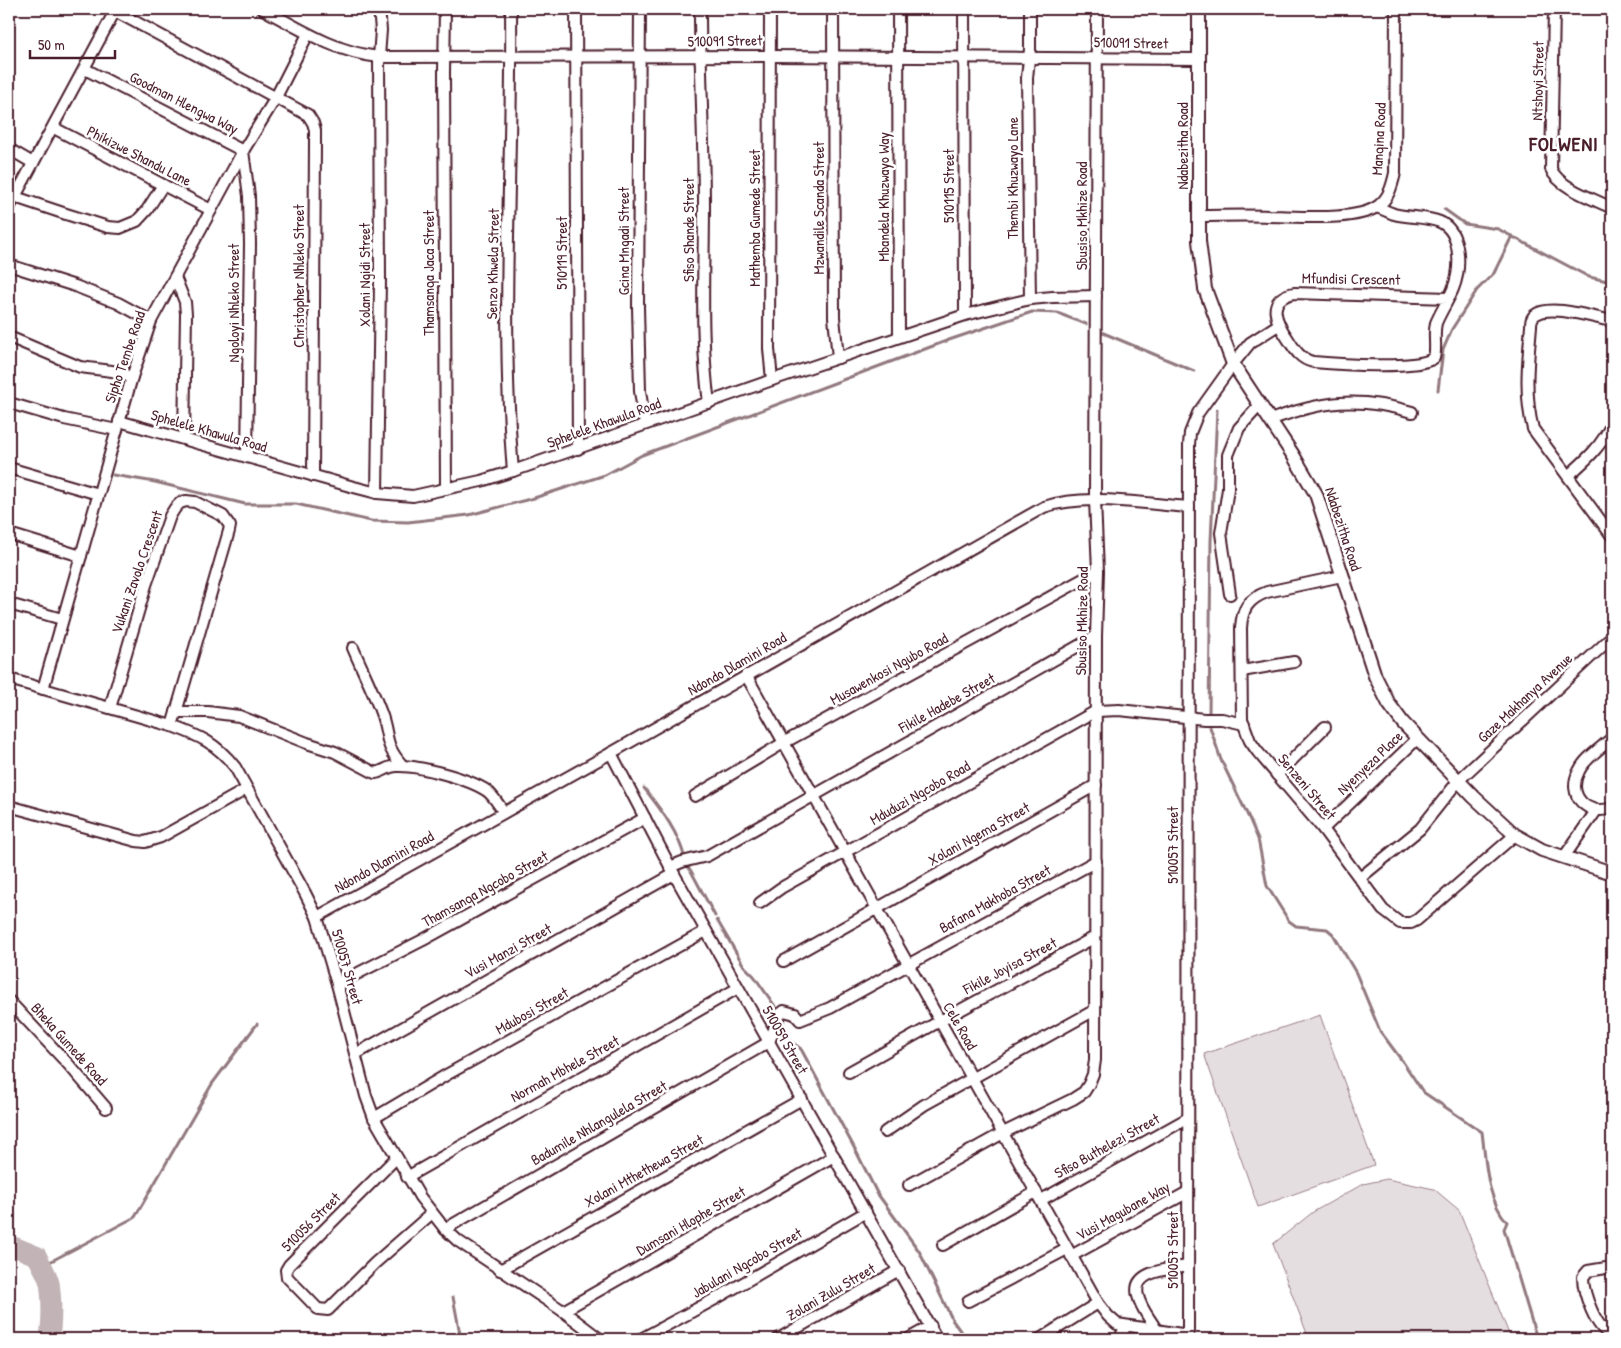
<svg xmlns="http://www.w3.org/2000/svg" width="1621" height="1348" font-family="'Patrick Hand',sans-serif">
  <rect width="100%" height="100%" fill="#fff"/>
  <filter id="ink" filterUnits="userSpaceOnUse"><feTurbulence type="fractalNoise" baseFrequency=".02" numOctaves="2"/><feDisplacementMap in="SourceGraphic" scale="10" xChannelSelector="R" yChannelSelector="G"/><feConvolveMatrix kernelMatrix="1 2 1 2 8 2 1 2 1" color-interpolation-filters="sRGB"/></filter>
  <g filter="url(#ink)">
    <g fill="#e5dee0" stroke="#987e86">
      <polygon points="1320,1015 1374,1165 1258,1207 1204,1054"/>
      <polygon points="1387,1179 1434,1189 1459,1210 1511,1339 1309,1339 1273,1244 1313,1212 1363,1184"/>
    </g>
    <g fill="none" stroke-linecap="round" stroke-linejoin="round">
      <g stroke="#91787e" stroke-width="3">
        <polyline points="1444,209 1465,224 1498,229 1589,277 1612,282"/>
        <polyline points="1101,332 1194,371"/>
        <polyline points="1438,390 1443,350 1452,329 1477,290 1494,273 1512,236"/>
        <polyline points="113,475 155,482 245,504 296,504 371,521 408,522 469,515 534,498 605,475 642,455 949,340 1032,312 1057,313 1086,324"/>
        <polyline points="1209,715 1211,541 1217,410"/>
        <path d="M1210,727L1221,760L1249,818L1258,839L1267,886L1289,921L1296,926L1327,929L1333,934L1356,973L1380,1031L1403,1062L1423,1092L1482,1132C1486,1163 1486,1197 1507,1222L1504,1229L1537,1339"/>
        <path d="M644,788C661,810 678,831 685,859"/>
        <polyline points="686,864 691,871 715,916"/>
        <polyline points="717,920 744,966 754,976 779,1012"/>
        <polyline points="782,1018 786,1038 801,1049 856,1151 877,1193 919,1251 953,1321 966,1339"/>
        <polyline points="42,1266 135,1217 212,1084 257,1024"/>
        <polyline points="453,1297 461,1339"/>
      </g>
      <path stroke="#c1b3b6" stroke-width="20" d="M9,1248L15,1247L37,1256C41,1265 49,1276 50,1286C52,1301 52,1325 49,1339"/>
      <defs>
        <g id="minor">
          <path d="M263,9C300,29 337,53 379,57L770,56L1199,59"/>
          <polyline points="445,9 444,72 446,489"/>
          <path d="M511,9C513,163 500,318 513,471"/>
          <polyline points="576,9 578,449"/>
          <polyline points="640,9 638,307 640,391 645,424"/>
          <path d="M700,9C700,74 704,140 704,206C704,270 700,339 709,403"/>
          <polyline points="770,9 769,349 772,380"/>
          <polyline points="833,9 834,317 838,358"/>
          <polyline points="898,9 899,337"/>
          <polyline points="964,9 965,315"/>
          <polyline points="1030,9 1030,49 1027,78 1030,299"/>
          <path d="M1554,9L1551,169C1559,188 1594,199 1612,208"/>
          <polyline points="115,11 308,115 313,123 315,130 315,143 313,476"/>
          <polyline points="85,69 243,151 249,196 250,244 247,457"/>
          <polyline points="54,128 211,210"/>
          <polyline points="9,149 33,163"/>
          <polyline points="15,197 66,214 108,227 120,228 137,221 147,210 163,185"/>
          <path d="M1377,207C1382,209 1388,212 1394,214C1409,218 1426,216 1440,222C1462,232 1461,269 1453,289C1448,301 1441,311 1436,323C1433,335 1437,347 1434,358C1417,370 1336,364 1313,362C1300,359 1295,350 1288,339C1276,322 1265,299 1294,293L1448,298"/>
          <polyline points="9,208 116,9"/>
          <path d="M1199,216C1222,216 1245,215 1268,216C1295,216 1356,222 1378,206C1389,198 1392,186 1395,173L1396,9"/>
          <polyline points="9,265 75,286 118,303 151,321"/>
          <polyline points="175,277 185,302 186,314 184,439"/>
          <path d="M1612,321C1595,318 1549,303 1535,315C1531,318 1531,322 1531,326C1528,361 1524,395 1533,429L1612,536"/>
          <polyline points="9,337 80,367 112,371 132,377"/>
          <polyline points="9,403 64,419 117,430"/>
          <path d="M1270,420C1321,401 1358,396 1412,412"/>
          <polyline points="119,421 350,486 377,493 413,496 481,481 513,471 772,380 965,315 1030,299 1053,297 1096,296"/>
          <polyline points="9,468 98,494"/>
          <path d="M1568,476C1586,460 1602,446 1612,423"/>
          <polyline points="377,493 380,280 379,57 381,30 379,9"/>
          <polyline points="9,534 81,556"/>
          <path d="M1342,576L1267,592C1248,599 1242,609 1241,628L1242,719L1250,741L1257,751L1323,829L1383,910L1400,923H1411L1417,920L1515,835"/>
          <polyline points="1230,594 1221,533 1228,489 1228,455 1239,428 1260,405"/>
          <polyline points="9,604 62,619"/>
          <path d="M353,648C362,669 373,691 381,713C390,737 383,744 403,766"/>
          <polyline points="1242,671 1294,662"/>
          <polyline points="746,675 1098,1303 1108,1316 1117,1324 1188,1335"/>
          <path d="M9,679L172,726C200,736 216,743 235,767L305,893L317,917L337,984L366,1096L374,1118L420,1197L445,1229L458,1241L563,1311L600,1339"/>
          <polyline points="43,689 132,377 151,321 243,151 275,99 308,34"/>
          <polyline points="110,708 146,585 170,516 175,508 180,503 186,501 195,502 223,516 230,526 229,531 172,726"/>
          <path d="M176,712H208L239,716L307,743L335,752L375,773C383,772 388,766 397,766C418,765 470,779 487,791C494,796 499,806 504,812"/>
          <path d="M1612,738C1601,748 1585,758 1579,771C1566,795 1587,817 1612,808"/>
          <polyline points="611,753 674,874 937,1339"/>
          <polyline points="1277,775 1325,727"/>
          <polyline points="695,796 785,742 1098,571"/>
          <polyline points="9,806 136,841 145,842 161,837 247,789"/>
          <polyline points="1323,829 1417,739"/>
          <polyline points="1564,857 1596,811"/>
          <polyline points="670,867 682,862 707,856 1096,636"/>
          <polyline points="1360,878 1420,829 1459,780 1612,637"/>
          <polyline points="760,903 781,888 1096,711 1119,710 1204,719 1222,719 1244,724"/>
          <path d="M317,917L611,753L1044,507C1085,493 1145,504 1189,507"/>
          <polyline points="784,961 1096,785"/>
          <polyline points="337,984 423,940 645,818"/>
          <polyline points="9,1001 69,1065 106,1108"/>
          <polyline points="356,1054 674,874"/>
          <polyline points="849,1072 940,1021 1095,937"/>
          <polyline points="374,1118 448,1074 706,931"/>
          <polyline points="885,1132 924,1105 1095,1010"/>
          <polyline points="396,1158 289,1265 286,1270 287,1277 318,1309 328,1310 375,1263 431,1214"/>
          <polyline points="407,1177 738,988"/>
          <polyline points="909,1185 1003,1133 1073,1099 1084,1092 1089,1084 1093,1074 1095,1060 1096,636 1098,571 1095,500 1097,9"/>
          <polyline points="1041,1200 1188,1118"/>
          <polyline points="445,1229 769,1042 780,1014 784,1011 795,1014 800,1020 830,1008 1096,861"/>
          <polyline points="943,1245 1036,1192"/>
          <polyline points="1071,1256 1188,1192"/>
          <path d="M1612,1267L1588,1271L1583,1277C1583,1293 1596,1330 1612,1335"/>
          <polyline points="500,1270 802,1099"/>
          <polyline points="968,1301 1067,1249"/>
          <polyline points="563,1311 834,1156"/>
          <path d="M1157,1331C1151,1320 1141,1309 1138,1296C1131,1270 1171,1269 1188,1266"/>
          <polyline points="641,1339 717,1298 866,1212"/>
          <polyline points="778,1339 899,1270"/>
          <polyline points="908,1339 931,1326"/>
          <polyline points="1040,1339 1098,1303"/>
          <polyline points="1120,1339 1125,1327"/>
          <polyline points="1188,1339 1189,445 1190,433 1198,413 1233,364 1250,343 1278,325"/>
        </g>
        <polyline id="tertiary" points="1199,9 1199,241 1205,289 1233,364 1293,455 1316,494 1375,676 1389,704 1403,723 1474,797 1515,835 1542,850 1612,873"/>
      </defs>
      <use href="#minor" stroke="#4a1f2b" stroke-width="14"/>
      <use href="#tertiary" stroke="#4a1f2b" stroke-width="16"/>
      <use href="#minor" stroke="#fff" stroke-width="10"/>
      <use href="#tertiary" stroke="#fff" stroke-width="12"/>
    </g>
  </g>
  <g text-anchor="middle" stroke-width="5" stroke-linejoin="round" paint-order="stroke">
    <g font-size="15" fill="#4a1f2b" stroke="#fff">
      <text transform="translate(725 41) rotate(-1)" y="5">510091 Street</text>
      <text transform="translate(1131 43) rotate(1)" y="5">510091 Street</text>
      <text transform="translate(1538 81) rotate(-89)" y="5">Ntshoyi Street</text>
      <text transform="translate(184 103) rotate(27)" y="5">Goodman Hlengwa Way</text>
      <text transform="translate(1379 139) rotate(-87)" y="5">Manqina Road</text>
      <text transform="translate(1183 146) rotate(-90)" y="5">Ndabezitha Road</text>
      <text transform="translate(139 156) rotate(27)" y="5">Phikizwe Shandu Lane</text>
      <text transform="translate(1013 178) rotate(-90)" y="5">Thembi Khuzwayo Lane</text>
      <text transform="translate(949 186) rotate(-90)" y="5">510115 Street</text>
      <text transform="translate(884 197) rotate(-90)" y="5">Mbandela Khuzwayo Way</text>
      <text transform="translate(819 208) rotate(-90)" y="5">Mzwandile Scanda Street</text>
      <text transform="translate(1082 216) rotate(-90)" y="5">Sbusiso Mkhize Road</text>
      <text transform="translate(755 218) rotate(-90)" y="5">Mathemba Gumede Street</text>
      <text transform="translate(689 230) rotate(-90)" y="5">Sfiso Shande Street</text>
      <text transform="translate(624 241) rotate(-90)" y="5">Gcina Mngadi Street</text>
      <text transform="translate(562 253) rotate(-90)" y="5">510119 Street</text>
      <text transform="translate(493 264) rotate(-89)" y="5">Senzo Khwela Street</text>
      <text transform="translate(429 273) rotate(-90)" y="5">Thamsanqa Jaca Street</text>
      <text transform="translate(365 275) rotate(-90)" y="5">Xolani Ngidi Street</text>
      <text transform="translate(299 276) rotate(-90)" y="5">Christopher Nhleko Street</text>
      <text transform="translate(1351 279) rotate(1)" y="5">Mfundisi Crescent</text>
      <text transform="translate(234 303) rotate(-90)" y="5">Ngoloyi Nhleko Street</text>
      <text transform="translate(125 357) rotate(-71)" y="5">Sipho Tembe Road</text>
      <text transform="translate(604 423) rotate(-20)" y="5">Sphelele Khawula Road</text>
      <text transform="translate(209 431) rotate(16)" y="5">Sphelele Khawula Road</text>
      <text transform="translate(1343 529) rotate(72)" y="5">Ndabezitha Road</text>
      <text transform="translate(137 572) rotate(-71)" y="5">Vukani Zavolo Crescent</text>
      <text transform="translate(1082 621) rotate(-89)" y="5">Sbusiso Mkhize Road</text>
      <text transform="translate(737 664) rotate(-30)" y="5">Ndondo Dlamini Road</text>
      <text transform="translate(889 669) rotate(-29)" y="5">Musawenkosi Ngubo Road</text>
      <text transform="translate(1525 698) rotate(-43)" y="5">Gaze Makhanya Avenue</text>
      <text transform="translate(947 703) rotate(-29)" y="5">Fikile Hadebe Street</text>
      <text transform="translate(1370 763) rotate(-44)" y="5">Nyenyeza Place</text>
      <text transform="translate(1307 787) rotate(50)" y="5">Senzeni Street</text>
      <text transform="translate(920 793) rotate(-30)" y="5">Mduduzi Ngcobo Road</text>
      <text transform="translate(979 834) rotate(-29)" y="5">Xolani Ngema Street</text>
      <text transform="translate(1173 845) rotate(-90)" y="5">510057 Street</text>
      <text transform="translate(384 862) rotate(-29)" y="5">Ndondo Dlamini Road</text>
      <text transform="translate(485 889) rotate(-29)" y="5">Thamsanqa Ngcobo Street</text>
      <text transform="translate(995 899) rotate(-29)" y="5">Bafana Makhoba Street</text>
      <text transform="translate(508 951) rotate(-29)" y="5">Vusi Manzi Street</text>
      <text transform="translate(1010 966) rotate(-28)" y="5">Fikile Joyisa Street</text>
      <text transform="translate(347 967) rotate(74)" y="5">510057 Street</text>
      <text transform="translate(532 1011) rotate(-29)" y="5">Mdubosi Street</text>
      <text transform="translate(960 1026) rotate(60)" y="5">Cele Road</text>
      <text transform="translate(785 1040) rotate(60)" y="5">510059 Street</text>
      <text transform="translate(69 1044) rotate(48)" y="5">Bheka Gumede Road</text>
      <text transform="translate(565 1069) rotate(-29)" y="5">Normah Mbhele Street</text>
      <text transform="translate(599 1123) rotate(-30)" y="5">Badumile Nhlangulela Street</text>
      <text transform="translate(1107 1146) rotate(-29)" y="5">Sfiso Buthelezi Street</text>
      <text transform="translate(644 1171) rotate(-29)" y="5">Xolani Mthethewa Street</text>
      <text transform="translate(1123 1211) rotate(-29)" y="5">Vusi Magubane Way</text>
      <text transform="translate(691 1221) rotate(-30)" y="5">Dumsani Hlophe Street</text>
      <text transform="translate(311 1222) rotate(-45)" y="5">510056 Street</text>
      <text transform="translate(1173 1250) rotate(-90)" y="5">510057 Street</text>
      <text transform="translate(747 1263) rotate(-30)" y="5">Jabulani Ngcobo Street</text>
      <text transform="translate(831 1292) rotate(-30)" y="5">Zolani Zulu Street</text>
    </g>
    <g font-size="20" font-weight="bold" letter-spacing="1" fill="#4a1f2b" stroke="#fff">
      <text x="1564" y="151">FOLWENI</text>
    </g>
  </g>
  <rect width="1621" height="1348" fill="none" stroke="#fff" stroke-width="30"/>
  <rect x="15" y="15" width="1591" height="1318" fill="none" stroke="#4a1f2b" stroke-width="2" filter="url(#ink)"/>
  <path d="M30 50v8h85v-8" fill="none" stroke="#4a1f2b" stroke-width="2.5"/>
  <text x="38" y="50" font-size="15" fill="#4a1f2b" stroke="#ffffff" stroke-width="4" paint-order="stroke">50 m</text>
</svg>
